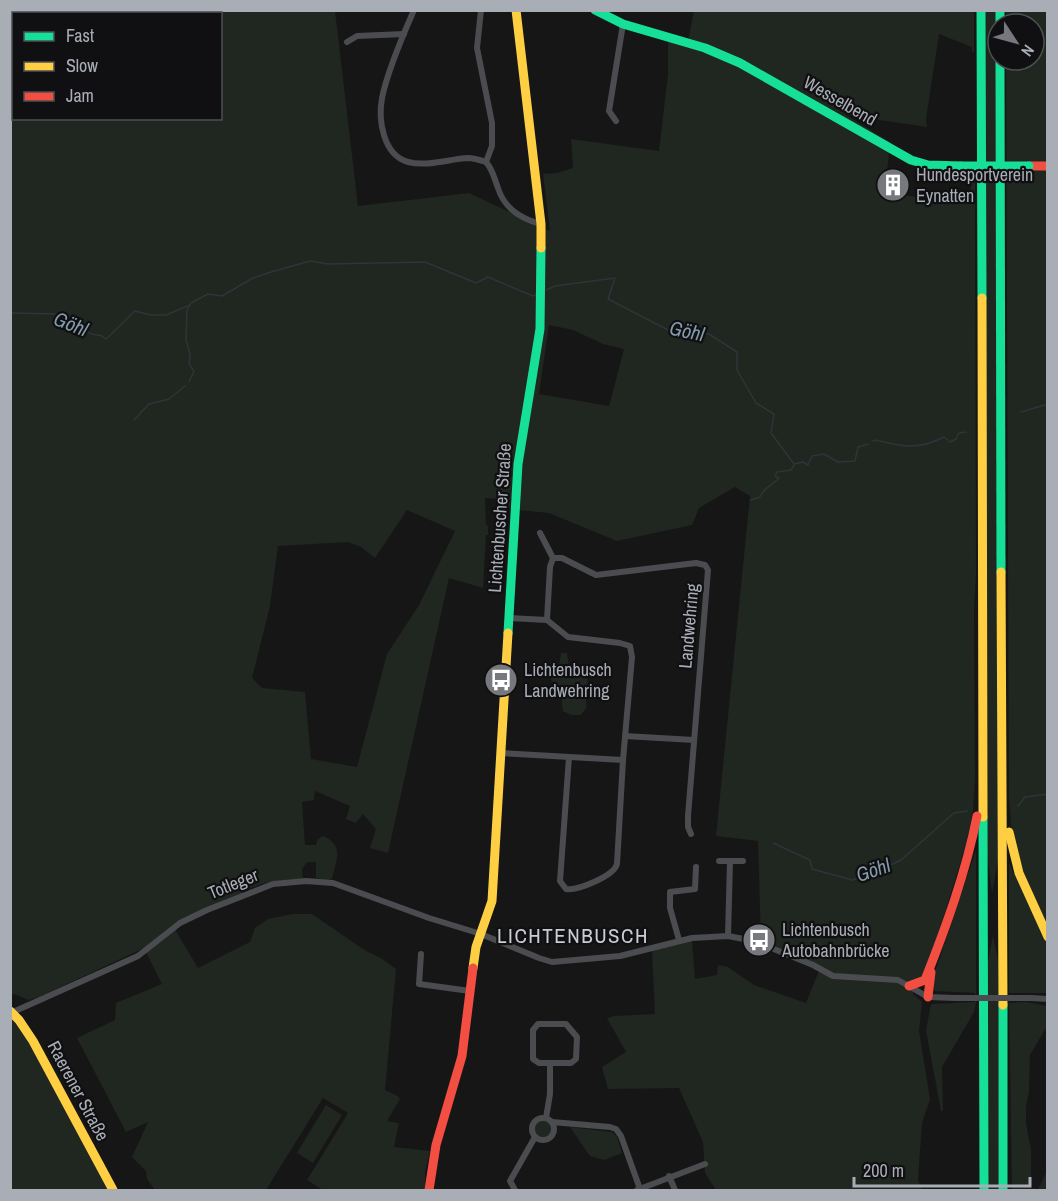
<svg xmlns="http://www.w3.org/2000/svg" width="1058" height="1201" font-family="'Archivo Narrow',sans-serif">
  <rect width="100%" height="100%" fill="#161616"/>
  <g fill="#202620" fill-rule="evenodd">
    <path d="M74,10L78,13L14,14V118H220V14L85,13L90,10L335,11L358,206L469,193L550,231L543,174L557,173L573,168L571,139L659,151L668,74V35L688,41L694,11H974V52H972V47L939,34L926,119L927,127L846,115L890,142L885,193L967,203L975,171L976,575L974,611L975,779L973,811L966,844L927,972L915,981L913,994L922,1002L919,1031L930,1099L922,1123L918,1180L922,1190H716L705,1173L703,1142L679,1088L608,1089L602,1067L626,1052L607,1018L614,1016L655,1014L652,951L692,940L695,979L717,975L718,965L728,967L754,985L806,1003L821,966L761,941L758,841L716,836L750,496L735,487L699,508L692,525L617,541L549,513L518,510L519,497H511L510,508H501L499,499L485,498L486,525L488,526V535H486L483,588L449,578L388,853L370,848L376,829L363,814L356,823L346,819L350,806L315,791L314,800L302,802L305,845H316L318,839L323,836C344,845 337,859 332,878L328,880L316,878V862H307L302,869L303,879C280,880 260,881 241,894L173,926L198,968L250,942L255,928L268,919L292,914H312L366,951L381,958L396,969L385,1090L398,1096L400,1099L387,1121L399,1123L394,1147L430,1151L425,1172V1190H323L307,1180L348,1113L323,1098L266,1190H155L147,1179L146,1171L132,1157L148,1122L126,1132L77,1038L115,1020L116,1003L162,984L144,948L41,996L29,1000L14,994L11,995V11ZM549,325L573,330L603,344L624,349L609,406L539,394ZM407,510L455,531L419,605L387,654L357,767L311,759L305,692L262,688L252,678L270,606L278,546L348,542L361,547L375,558Z"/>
    <polygon points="984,11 996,11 998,756 998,861 992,893 987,853"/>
    <polygon points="1006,11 1048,11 1047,928 1026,882 1012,838 1009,797 1006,60 1034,60 1034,24 1006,24"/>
    <path d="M561,653H567L569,666L588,671L586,708L581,715H571L563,711C560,695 565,692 551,680V673L559,666Z"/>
    <polygon points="976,850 976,1003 974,1012 942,1067 943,1111 941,1111 926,1030 931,1004 975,1002 975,993 934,991 933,978"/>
    <polygon points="1009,863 1047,943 1047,993 1009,993"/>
    <polygon points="993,936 999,966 998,1190 987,1190 988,960"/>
    <polygon points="1026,1002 1047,1006 1047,1026 1030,1055 1029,1092 1026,1107 1026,1123 1031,1150 1031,1188 1038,1189 1047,1171 1047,1190 1012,1190 1009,1003"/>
    <polygon points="10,1017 25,1032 108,1190 11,1190"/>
    <polygon points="326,1105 342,1115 313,1163 297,1153"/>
    <circle cx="543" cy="1129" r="8"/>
    <polygon points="570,1127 612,1132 617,1137 622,1153 604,1160 590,1156"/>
  </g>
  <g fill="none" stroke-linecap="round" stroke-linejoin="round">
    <g stroke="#2e353a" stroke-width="1.5">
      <polyline points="546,290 555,286 615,278 608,299 670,331 709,334 737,352 737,370 756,403 774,414 771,433 794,464 803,462 808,465 812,456 824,454 838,462 855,461 858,447 868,444"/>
      <polyline points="10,313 56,314 70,320 91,334 102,336 106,339 135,311 151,315 166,315 190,305"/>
      <polyline points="189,382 194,371 189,364 190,354 186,340 187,310 191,303 208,294 222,296 253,278 271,272 310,261 328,264 425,262 476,283 488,277 533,296 536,295"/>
      <polyline points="1021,412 1048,404"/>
      <polyline points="134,420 149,404 169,399 185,386"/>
      <path d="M873,441L876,440C902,447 919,450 944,437L950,442L956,439L959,433L966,432"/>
      <path d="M751,500L760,497C764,487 772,486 779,478L775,476L777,472L791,470L794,465"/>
      <polyline points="1018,806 1025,797 1048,794"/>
      <polyline points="773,843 810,860 812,869 852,880 867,876 901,860 954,813 967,811"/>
    </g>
    <g stroke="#4b4c4f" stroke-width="6">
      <path d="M414,10C403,35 387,73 382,98C378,120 383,155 408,162C427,167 449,159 468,158C474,158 480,160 486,162"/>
      <path d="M481,10L477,48L492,123V146L486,162C493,170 494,178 498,188C504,208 522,219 541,224"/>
      <polyline points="347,42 357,36 404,34"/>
      <polyline points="616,121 609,111 623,24"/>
      <polyline points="540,533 553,558 550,567 547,620"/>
      <polyline points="553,558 562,558 596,575 696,563 705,565 708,570 688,816 688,827 691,834"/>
      <path d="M509,618L547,620L568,637L620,643L630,646L632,657L623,760L617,864C614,876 577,891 566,889L560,881L569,757"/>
      <polyline points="625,736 694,740"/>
      <polyline points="501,753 623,760"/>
      <polyline points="719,861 743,861"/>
      <polyline points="728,936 730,861"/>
      <polyline points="679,940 670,908 670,892 695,889 696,867"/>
      <polyline points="421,954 419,984 470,991"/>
      <polyline points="1031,998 1048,999"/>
      <polyline points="13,1012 138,956 180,923 207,910 273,884 306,881 333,883 429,918 481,934 539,958 552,962 620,956 692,938 728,936 754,941 813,965 833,976 898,980 928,997 955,998"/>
      <circle cx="543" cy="1129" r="11"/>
      <polyline points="546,1118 550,1094 550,1063 571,1063 576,1059 577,1037 566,1024 538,1024 533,1030 533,1059 539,1063 550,1063"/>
      <polyline points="552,1122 610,1127 616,1129 621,1136 640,1189"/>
      <polyline points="669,1176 675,1190"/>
      <polyline points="515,1190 510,1181 535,1137"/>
      <polyline points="637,1190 705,1164"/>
    </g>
    <g stroke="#16e098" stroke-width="9">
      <polyline points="595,10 623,24 705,48 740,63 911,160 928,165 961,166"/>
      <polyline points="981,10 982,298"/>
      <polyline points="1000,10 1000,24"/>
      <polyline points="1000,60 1001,572"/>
      <polyline points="508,633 518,464 540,329 541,248"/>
      <polyline points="983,817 984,1190"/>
      <polyline points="1003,1005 1003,1190"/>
    </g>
    <g stroke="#ffcf43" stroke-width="9">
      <polyline points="516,10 541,224 541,248"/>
      <polyline points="982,298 983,817"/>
      <polyline points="1001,572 1003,1005"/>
      <polyline points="1009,832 1019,873 1048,937"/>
      <polyline points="473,968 476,947 492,901 508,633"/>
      <polyline points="10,1011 19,1020 33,1041 113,1190"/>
    </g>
    <g stroke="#f24e42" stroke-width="9">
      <polyline points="1029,166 1048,166"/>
      <path d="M909,986L925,980C946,927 966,872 977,816"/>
      <polyline points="928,997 931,972"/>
      <polyline points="429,1190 436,1145 462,1056 473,968"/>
    </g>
    <polyline stroke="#4b4c4f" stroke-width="6" points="955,998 1031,998"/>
    <polyline stroke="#16e098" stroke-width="9" points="961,166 1029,166"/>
  </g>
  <defs>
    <symbol id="building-disc" viewBox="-11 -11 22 22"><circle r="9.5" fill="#76787d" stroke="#101012"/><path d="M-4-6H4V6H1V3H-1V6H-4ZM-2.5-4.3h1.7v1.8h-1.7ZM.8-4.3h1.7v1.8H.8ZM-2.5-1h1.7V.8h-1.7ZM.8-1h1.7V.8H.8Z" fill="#fff"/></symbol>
    <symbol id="bus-disc" viewBox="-11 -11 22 22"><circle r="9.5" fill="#76787d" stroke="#101012"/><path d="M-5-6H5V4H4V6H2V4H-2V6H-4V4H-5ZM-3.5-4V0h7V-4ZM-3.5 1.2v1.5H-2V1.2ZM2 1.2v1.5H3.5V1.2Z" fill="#fff"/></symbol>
  </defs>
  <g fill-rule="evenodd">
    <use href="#building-disc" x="874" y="166" width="38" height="38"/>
    <use href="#bus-disc" x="482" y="661" width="38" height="38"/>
    <use href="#bus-disc" x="740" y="921" width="38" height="38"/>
  </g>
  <g text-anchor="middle" stroke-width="4.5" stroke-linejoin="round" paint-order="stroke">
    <g font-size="18" fill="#a9adb5" stroke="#101012">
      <text transform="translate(840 101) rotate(30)" y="6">Wesselbend</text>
      <text transform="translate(500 518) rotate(-86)" y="6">Lichtenbuscher Straße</text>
      <text transform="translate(689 626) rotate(-85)" y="6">Landwehring</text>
      <text transform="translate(233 884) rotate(-22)" y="6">Totleger</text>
      <text transform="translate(78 1091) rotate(62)" y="6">Raerener Straße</text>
    </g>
    <g font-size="18" fill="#a9adb5" stroke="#101012" text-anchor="start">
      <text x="916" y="181">Hundesportverein<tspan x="916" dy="21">Eynatten</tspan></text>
      <text x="524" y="676">Lichtenbusch<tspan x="524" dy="21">Landwehring</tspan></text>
      <text x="782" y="936">Lichtenbusch<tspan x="782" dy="21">Autobahnbrücke</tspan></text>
    </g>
    <g font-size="20" font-style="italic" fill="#849cac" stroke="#101012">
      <text transform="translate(71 324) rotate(22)" y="7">Göhl</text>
      <text transform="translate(687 331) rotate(12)" y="7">Göhl</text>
      <text transform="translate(873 870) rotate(-19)" y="7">Göhl</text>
    </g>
    <g font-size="21" letter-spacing="1.5" fill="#c9ccd2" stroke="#101012">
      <text x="573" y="943">LICHTENBUSCH</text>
    </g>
  </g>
  <rect width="1058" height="1201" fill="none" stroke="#a9adb5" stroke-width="24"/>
  <rect x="12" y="12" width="210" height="108" fill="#101012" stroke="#4d4f53" stroke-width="1.5"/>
  <rect x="24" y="32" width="30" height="9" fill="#16e098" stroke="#4d4f53" stroke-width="1.5"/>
  <text x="66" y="42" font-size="18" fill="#a9adb5">Fast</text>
  <rect x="24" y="62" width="30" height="9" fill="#ffcf43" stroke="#4d4f53" stroke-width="1.5"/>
  <text x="66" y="72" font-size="18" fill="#a9adb5">Slow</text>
  <rect x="24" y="92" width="30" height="9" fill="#f24e42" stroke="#4d4f53" stroke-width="1.5"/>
  <text x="66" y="102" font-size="18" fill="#a9adb5">Jam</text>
  <g transform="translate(1016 42) rotate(126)"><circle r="28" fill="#101012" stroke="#4d4f53" stroke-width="1.5"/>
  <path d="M0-4.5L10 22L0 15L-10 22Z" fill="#76787d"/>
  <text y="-9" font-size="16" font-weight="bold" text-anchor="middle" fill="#a9adb5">N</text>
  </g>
  <path d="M854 1177v9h176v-9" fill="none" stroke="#a9adb5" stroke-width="3"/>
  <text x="863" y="1177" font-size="18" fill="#a9adb5" stroke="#101012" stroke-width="4.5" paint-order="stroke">200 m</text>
</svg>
